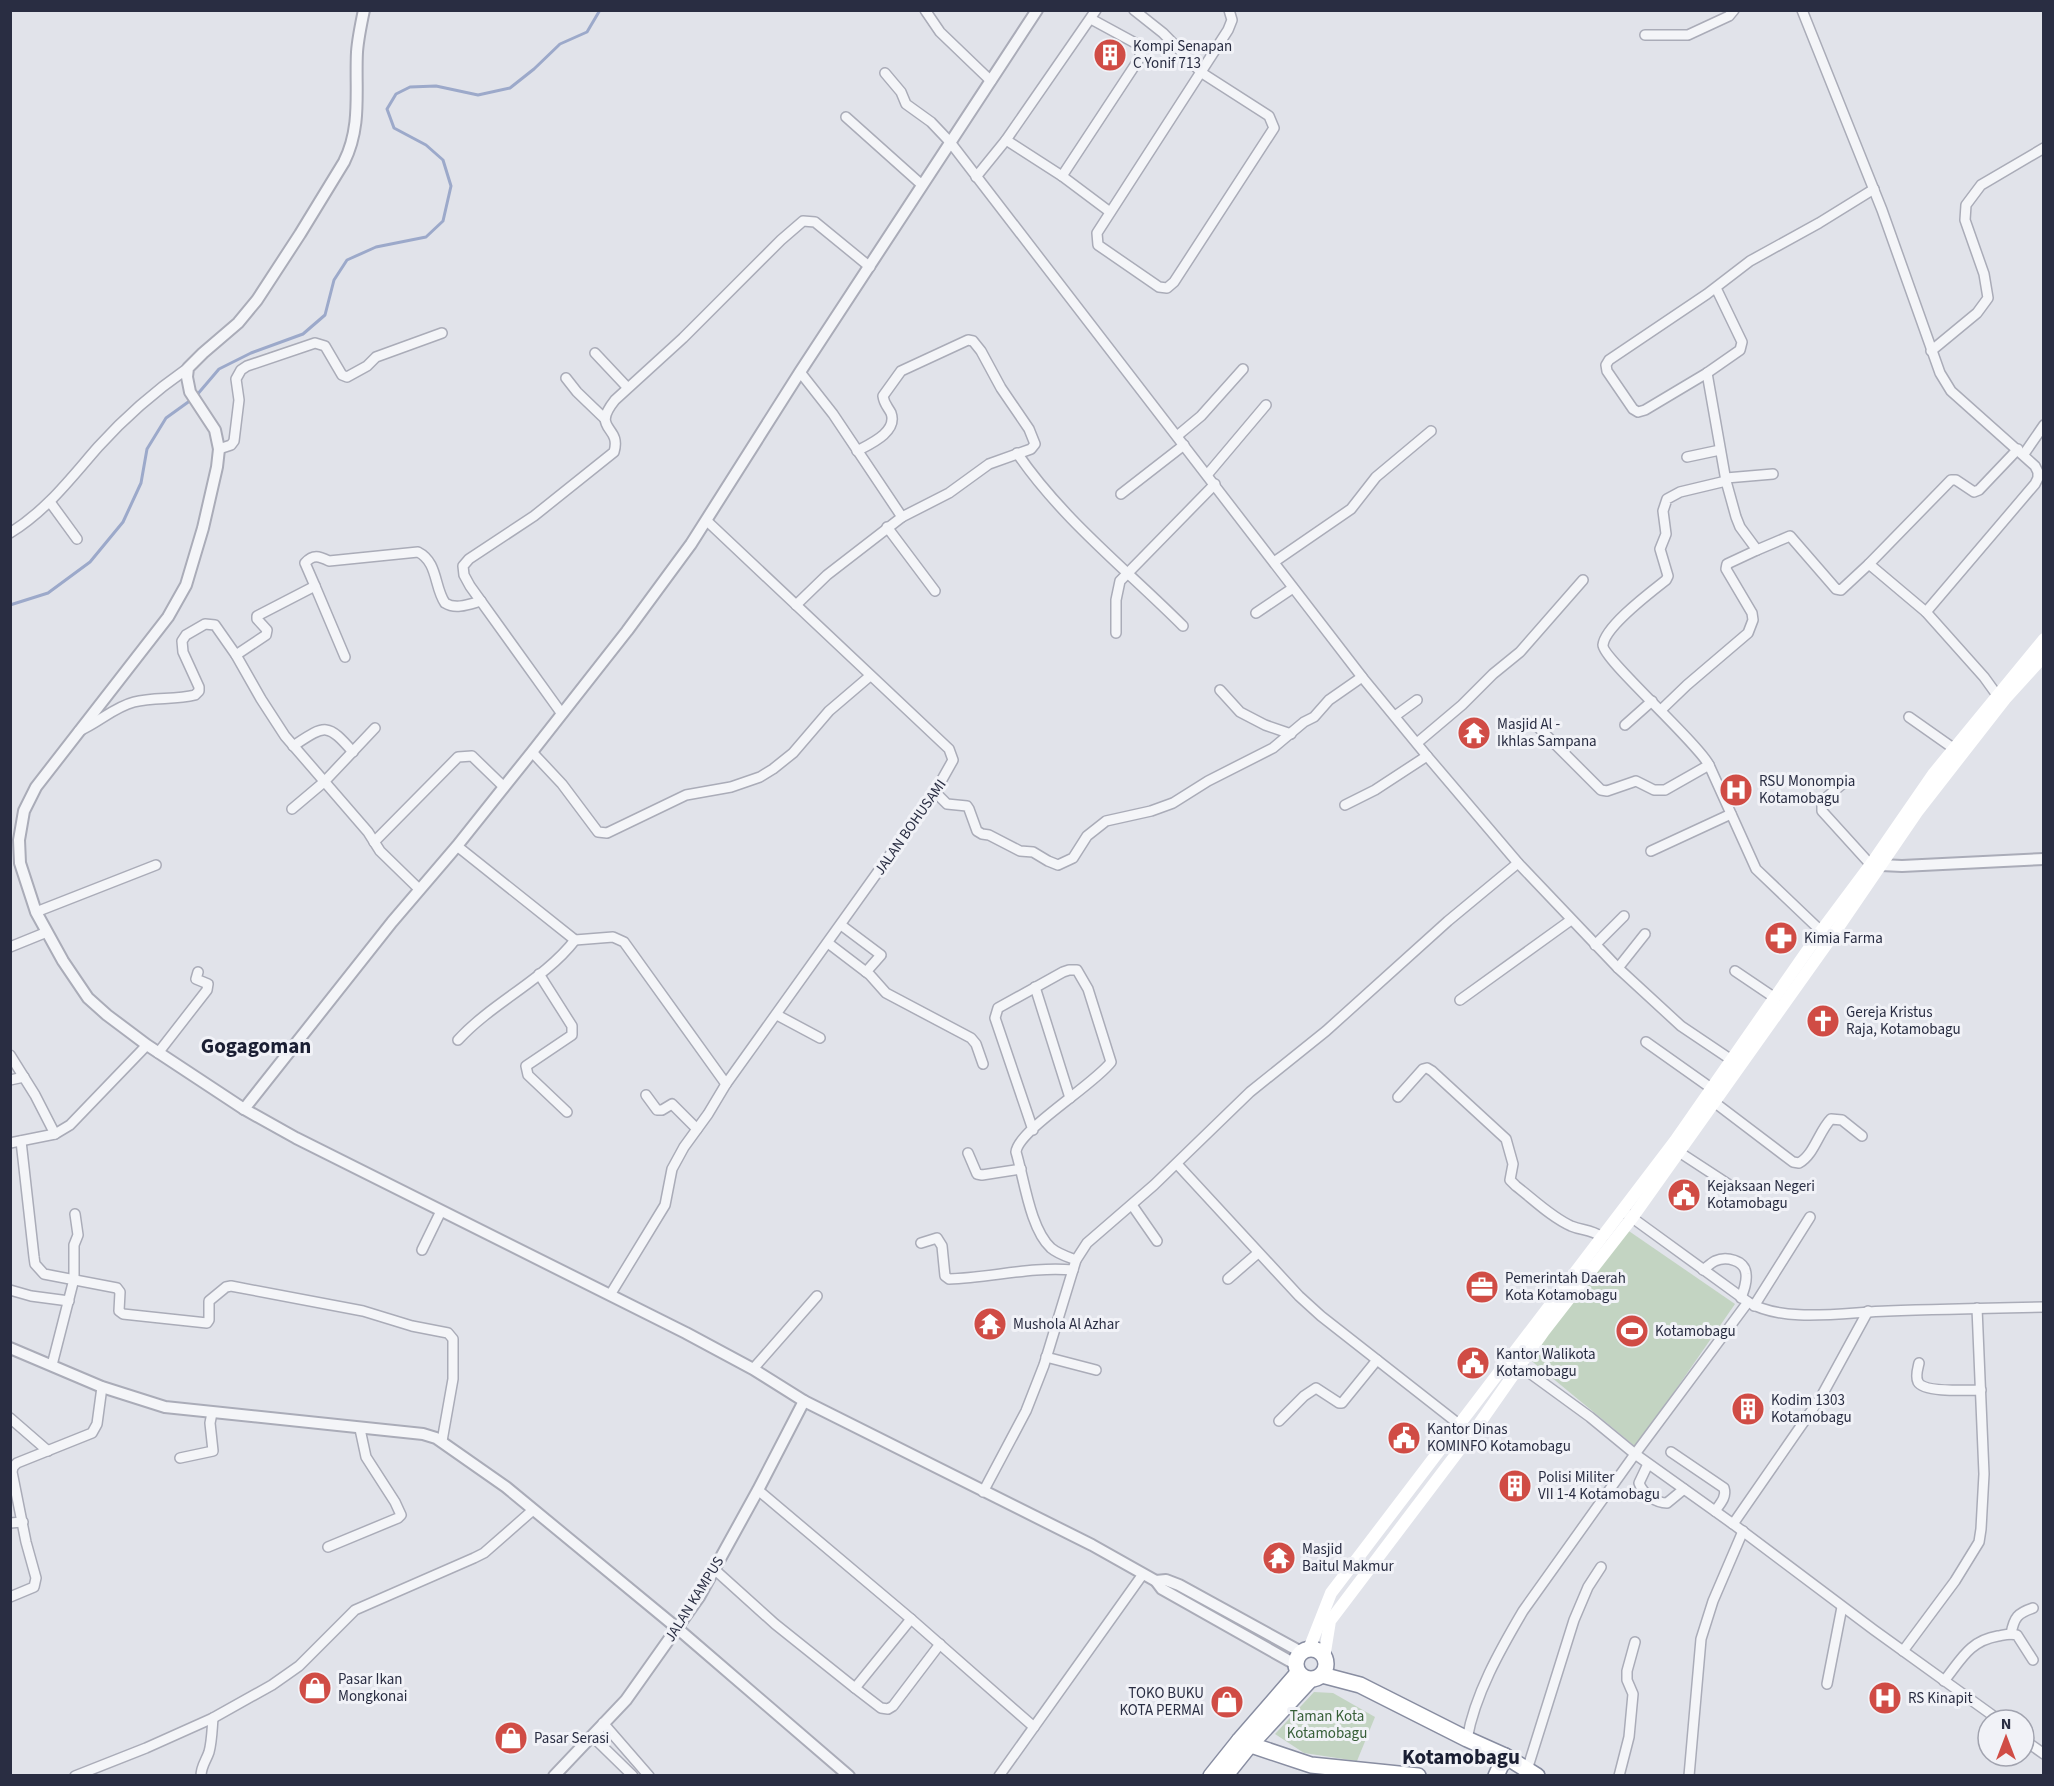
<svg xmlns="http://www.w3.org/2000/svg" width="2054" height="1786" font-family="'Source Sans 3',sans-serif">
  <rect width="100%" height="100%" fill="#e1e3ea"/>
  <g fill="#c3d4c2">
    <polygon points="1623,1227 1735,1304 1636,1447 1528,1358"/>
    <polygon points="1314,1692 1333,1693 1375,1717 1357,1761 1304,1753 1275,1734"/>
  </g>
  <g fill="none" stroke-linecap="round" stroke-linejoin="round">
    <g stroke="#9ca9ca" stroke-width="3">
      <polyline points="196,396 219,369 251,353 303,334 325,315 334,280 347,260 376,247 426,237 443,221 451,186 443,160 426,145 394,128 387,109 396,94 410,87 436,86 478,95 510,88 534,69 560,44 587,32 600,10"/>
      <polyline points="10,605 48,593 90,562 123,522 141,483 147,449 166,418 191,400"/>
    </g>
    <defs>
      <g id="minor">
        <polyline points="925,10 940,32 991,81"/>
        <polyline points="1134,10 1163,33 1202,73 1269,116 1274,128 1174,282 1167,288 1159,287 1098,245 1097,233 1228,30 1232,20 1229,10"/>
        <polyline points="1802,10 1882,210 1940,373 1951,391 2035,466 2038,472 2038,478 2035,484 1926,612 1984,677 1997,695 2003,698"/>
        <polyline points="1645,35 1688,35 1729,16 1734,10"/>
        <polyline points="885,73 901,92 906,104 931,122 950,142 1362,677 1427,756 1518,863 1618,968 1681,1026 1736,1063"/>
        <polyline points="846,117 922,185"/>
        <polyline points="1006,140 1062,176 1110,212"/>
        <polyline points="1062,176 1141,56 1137,44 1091,19"/>
        <polyline points="976,177 1006,140 1096,10"/>
        <polyline points="1716,288 1742,342 1740,350 1707,373 1645,410 1638,412 1633,409 1607,371 1606,365 1609,360 1707,294 1750,261 1819,223 1874,189"/>
        <polyline points="1931,351 1977,313 1988,298 1984,274 1965,220 1966,205 1981,185 2044,148"/>
        <polyline points="595,353 627,387"/>
        <polyline points="800,372 833,414 902,517"/>
        <polyline points="1707,373 1726,481 1736,517 1740,527 1757,550 1790,536 1836,589 1841,590 1869,564 1926,612"/>
        <polyline points="566,378 577,392 604,418"/>
        <polyline points="1177,436 1201,416 1243,369"/>
        <polyline points="219,449 231,445 234,441 239,400 236,379 241,370 247,366 315,343 325,346 342,375 347,377 367,366 376,357 442,333"/>
        <path d="M1017,453C1062,519 1126,569 1183,626"/>
        <polyline points="2024,454 2044,425"/>
        <polyline points="1687,457 1720,450"/>
        <polyline points="1207,475 1266,405"/>
        <polyline points="1726,478 1773,474"/>
        <path d="M1726,481L1680,492L1667,499L1663,511L1666,534L1660,549L1668,576L1666,580C1651,592 1605,626 1603,645C1602,658 1697,742 1709,765L1756,869L1821,931"/>
        <polyline points="1121,494 1184,445"/>
        <polyline points="50,502 77,539"/>
        <polyline points="887,527 935,591"/>
        <path d="M10,533C47,510 70,479 98,447C125,417 155,391 188,368"/>
        <polyline points="1274,562 1351,509 1376,477 1431,431"/>
        <polyline points="1869,564 1951,480 1956,480 1974,492 1979,490 2018,449"/>
        <polyline points="315,586 345,657"/>
        <path d="M796,605L827,575L902,517L949,493L989,464L1031,449L1035,444L1029,429L1001,388L981,351L973,341L968,340L901,371L883,396C884,404 888,407 891,413C898,432 870,444 857,451"/>
        <polyline points="1256,613 1293,588"/>
        <polyline points="1116,633 1116,600 1120,581 1215,484"/>
        <path d="M236,655L266,635L267,630L257,619V616L315,586L305,563C313,554 319,556 329,561L418,552C438,562 434,587 445,603C456,610 470,604 481,601"/>
        <polyline points="1220,690 1240,712 1265,725 1291,734"/>
        <polyline points="1661,710 1687,685 1748,633 1753,620 1752,613 1726,569 1727,564 1757,550"/>
        <path d="M562,714L470,586L464,575L463,566L469,559L534,516L614,452C622,425 590,431 615,400L683,338L781,240L803,221L815,222L870,267"/>
        <polyline points="1395,716 1417,700"/>
        <polyline points="1909,717 1953,748"/>
        <polyline points="1625,725 1652,701"/>
        <polyline points="1539,728 1601,790 1607,791 1636,781 1654,790 1665,790 1709,765"/>
        <path d="M79,731C98,723 114,707 134,702C154,697 175,700 195,695L199,691V687L183,652L182,641L186,635L205,624L215,625L236,655L261,699L285,736L368,832L380,851L419,889"/>
        <polyline points="1417,743 1462,705 1493,674 1520,652 1583,580"/>
        <path d="M293,746C325,725 327,722 353,752"/>
        <polyline points="532,752 562,784 598,832 607,833 686,795 731,787 760,777 773,769 793,753 829,711 870,676"/>
        <polyline points="1846,781 1822,801 1822,811 1871,865"/>
        <polyline points="935,792 947,804 967,806 969,809 977,831 982,834 989,835 1020,851 1033,852 1048,861 1058,865 1073,858 1087,836 1106,821 1151,811 1173,803 1208,781 1273,748 1304,722 1314,717 1329,700 1362,677"/>
        <polyline points="1345,805 1375,790 1427,756"/>
        <polyline points="292,809 324,782 375,728"/>
        <polyline points="374,842 458,757 472,756 504,787"/>
        <polyline points="457,846 575,940 613,937 624,942 726,1084"/>
        <polyline points="1651,851 1731,814"/>
        <polyline points="36,912 156,865"/>
        <polyline points="841,925 881,955 866,972"/>
        <polyline points="828,943 870,975 886,993 971,1038 976,1044 983,1064"/>
        <polyline points="1595,945 1624,916"/>
        <polyline points="10,947 47,932"/>
        <polyline points="1618,968 1645,934"/>
        <polyline points="1735,971 1775,998"/>
        <polyline points="539,974 572,1026 572,1035 526,1066 528,1075 567,1112"/>
        <polyline points="1035,987 1070,1098"/>
        <polyline points="1460,1000 1571,920"/>
        <polyline points="777,1015 820,1038"/>
        <path d="M458,1040C493,1002 544,980 575,940"/>
        <polyline points="1646,1042 1711,1088"/>
        <polyline points="158,1053 207,990 208,984 196,979 198,972"/>
        <polyline points="10,1055 35,1095 55,1134"/>
        <polyline points="10,1080 24,1077"/>
        <polyline points="646,1095 657,1110 662,1110 672,1104 697,1129"/>
        <path d="M1398,1097L1423,1069L1427,1068L1432,1071L1506,1139L1513,1164L1510,1180L1516,1186C1533,1199 1551,1217 1571,1226C1583,1231 1590,1229 1602,1237"/>
        <path d="M1714,1102L1793,1162L1799,1163C1814,1155 1819,1131 1831,1119L1842,1120L1862,1136"/>
        <path d="M1033,1130L995,1018L998,1008L1063,972L1069,970H1077L1088,989L1111,1062C1095,1084 1018,1130 1016,1152C1024,1178 1030,1229 1051,1248C1058,1254 1068,1257 1076,1260"/>
        <polyline points="21,1141 34,1257 35,1264 44,1274 117,1288 120,1292 119,1311 123,1314 207,1323 209,1320 209,1301 226,1287 231,1286 363,1311 412,1326 448,1333 453,1339 453,1379 442,1441"/>
        <polyline points="10,1143 55,1134 70,1125 147,1045"/>
        <polyline points="1679,1152 1728,1184"/>
        <polyline points="968,1153 977,1174 982,1175 1021,1169"/>
        <polyline points="1177,1164 1299,1296 1321,1316 1460,1425"/>
        <polyline points="1132,1205 1157,1241"/>
        <path d="M1627,1214L1748,1302C1785,1324 1846,1312 1888,1311C1940,1309 1992,1308 2044,1307"/>
        <path d="M921,1243L937,1238L942,1246L945,1276L949,1279C990,1278 1032,1266 1073,1270"/>
        <polyline points="422,1250 441,1211"/>
        <path d="M1703,1270C1707,1267 1711,1263 1715,1261C1726,1256 1745,1260 1746,1274C1747,1282 1744,1290 1741,1298"/>
        <polyline points="1228,1279 1258,1253"/>
        <polyline points="10,1290 31,1296 69,1301"/>
        <polyline points="610,1295 665,1205 672,1169 684,1147 708,1114 726,1084 935,792 953,760 949,749 707,521"/>
        <polyline points="1754,1306 1810,1217"/>
        <polyline points="1046,1357 1096,1370"/>
        <polyline points="1516,1363 1590,1417 1635,1454 1733,1524 1874,1630 1999,1720"/>
        <path d="M1919,1363C1918,1368 1915,1376 1918,1382C1924,1393 1969,1390 1981,1390"/>
        <polyline points="52,1365 74,1279 74,1245 78,1235 75,1214"/>
        <polyline points="753,1369 817,1296"/>
        <polyline points="10,1418 48,1451"/>
        <polyline points="1279,1421 1304,1396 1316,1388 1339,1403 1342,1403 1377,1360"/>
        <path d="M1671,1452L1724,1488C1727,1497 1720,1504 1715,1511"/>
        <polyline points="180,1458 213,1451 210,1423 212,1413"/>
        <path d="M1648,1464L1639,1483C1643,1494 1656,1503 1667,1503L1684,1489"/>
        <polyline points="758,1490 911,1619 1034,1727"/>
        <polyline points="983,1492 1026,1411 1044,1365 1076,1260 1087,1243 1154,1185 1250,1092 1326,1031 1448,921 1518,863"/>
        <polyline points="10,1523 23,1522"/>
        <polyline points="1733,1524 1821,1397 1868,1311"/>
        <polyline points="328,1547 398,1518 401,1515 395,1502 366,1457 360,1429"/>
        <polyline points="714,1569 775,1624 855,1688 911,1619"/>
        <polyline points="10,1597 34,1587 36,1578 26,1542 12,1472 13,1467 17,1463 92,1433 97,1424 102,1387"/>
        <path d="M2011,1634C2014,1617 2018,1613 2033,1608"/>
        <polyline points="1903,1651 1955,1581 1979,1542 1981,1529 1984,1474 1977,1308"/>
        <path d="M1944,1681C1961,1660 1969,1641 1998,1636C2004,1635 2010,1633 2017,1635L2033,1660"/>
        <polyline points="1827,1684 1842,1607"/>
        <polyline points="855,1688 881,1708 888,1709 893,1706 940,1644"/>
        <polyline points="603,1723 649,1776"/>
        <polyline points="593,1737 633,1776"/>
        <path d="M1467,1739C1475,1694 1500,1650 1523,1611L1635,1454L1748,1302"/>
        <polyline points="2024,1740 2044,1754"/>
        <polyline points="1527,1770 1574,1620 1588,1587 1601,1567"/>
        <polyline points="75,1776 146,1748 213,1718 272,1685 299,1666 355,1610 474,1558 484,1553 533,1510"/>
        <path d="M201,1776C201,1766 206,1761 209,1752C212,1741 212,1729 213,1718"/>
        <polyline points="999,1776 1143,1574"/>
        <polyline points="1619,1776 1629,1737 1633,1694 1627,1680 1627,1671 1635,1642"/>
        <polyline points="1689,1776 1701,1639 1713,1601 1743,1531"/>
      </g>
      <g id="tertiary">
        <path d="M364,10C361,24 358,38 357,52C355,90 362,126 344,162L300,234L257,300L238,323L203,353L188,368L187,377L190,392L215,430L219,449L217,467L203,528L186,585L168,617L36,787L24,811L19,840L20,863L36,912L63,961L88,998L107,1015L147,1045L244,1109L296,1138L686,1333L753,1369L804,1401L1092,1545L1156,1581L1162,1589L1295,1664"/>
        <polyline points="1877,862 1881,865 1902,866 2044,859"/>
        <polyline points="244,1109 392,922 457,846 532,752 627,631 691,544 800,372 1037,10"/>
        <polyline points="10,1348 102,1387 165,1407 423,1434 436,1438 506,1487 677,1628 849,1776"/>
        <polyline points="1156,1581 1166,1580 1179,1585 1301,1652"/>
        <polyline points="554,1776 626,1700 699,1597 758,1490 804,1401"/>
      </g>
      <g id="trunk">
        <circle cx="1311" cy="1664" r="15"/>
        <polyline points="1322,1675 1360,1685 1467,1739 1505,1756 1537,1776"/>
        <polyline points="1239,1741 1311,1765 1418,1776"/>
        <polyline points="1211,1776 1239,1741 1298,1673"/>
        <polyline points="1225,1776 1249,1746 1310,1680"/>
        <polyline points="1496,1776 1505,1756"/>
      </g>
    </defs>
    <use href="#minor" stroke="#aaacb8" stroke-width="12"/>
    <use href="#tertiary" stroke="#aaacb8" stroke-width="14"/>
    <use href="#trunk" stroke="#888da1" stroke-width="18"/>
    <use href="#minor" stroke="#f4f5f8" stroke-width="9"/>
    <use href="#tertiary" stroke="#f4f5f8" stroke-width="10"/>
    <g stroke="#fff" stroke-width="12">
      <polyline points="1309,1649 1331,1593 1675,1141 1821,931 1874,860 1934,773 2044,639"/>
      <polyline points="1324,1658 1330,1621 1479,1424 1544,1331 1632,1218 1831,938 1917,812 2005,699 2044,656"/>
    </g>
    <use href="#trunk" stroke="#fff" stroke-width="15"/>
  </g>
  <defs>
    <symbol id="building-disc" viewBox="-11 -11 22 22"><circle r="9.5" fill="#d04c45" stroke="#f1f2f7"/><path d="M-4-6H4V6H1V3H-1V6H-4ZM-2.5-4.3h1.7v1.8h-1.7ZM.8-4.3h1.7v1.8H.8ZM-2.5-1h1.7V.8h-1.7ZM.8-1h1.7V.8H.8Z" fill="#fff"/></symbol>
    <symbol id="temple-disc" viewBox="-11 -11 22 22"><circle r="9.5" fill="#d04c45" stroke="#f1f2f7"/><path d="M0-6L5-2H3V0L6.5 2.5H4V6H1.5V3h-3V6H-4V2.5H-6.5L-3 0V-2H-5Z" fill="#fff"/></symbol>
    <symbol id="hospital-disc" viewBox="-11 -11 22 22"><circle r="9.5" fill="#d04c45" stroke="#f1f2f7"/><path d="M-5-5h3v3.5h4V-5h3V5h-3V1.5h-4V5h-3Z" fill="#fff"/></symbol>
    <symbol id="pharmacy-disc" viewBox="-11 -11 22 22"><circle r="9.5" fill="#d04c45" stroke="#f1f2f7"/><path d="M-2-6h4v4h4v4h-4v4h-4v-4h-4v-4h4Z" fill="#fff"/></symbol>
    <symbol id="church-disc" viewBox="-11 -11 22 22"><circle r="9.5" fill="#d04c45" stroke="#f1f2f7"/><path d="M-1.2-6h2.4v3.5h3.3v2.4h-3.3V6h-2.4V-.1h-3.3v-2.4h3.3Z" fill="#fff"/></symbol>
    <symbol id="civic-disc" viewBox="-11 -11 22 22"><circle r="9.5" fill="#d04c45" stroke="#f1f2f7"/><path d="M-.6-6.5H3V-4.5H.6V-3L4-1V1h2V6H-6V1h2V-1L-.6-3ZM-1.2 2.5V6h2.4V2.5Z" fill="#fff"/></symbol>
    <symbol id="office-disc" viewBox="-11 -11 22 22"><circle r="9.5" fill="#d04c45" stroke="#f1f2f7"/><path d="M-6-3h4V-5.5h4V-3h4V5H-6ZM-1-4.5V-3h2v-1.5ZM-6 0V1H6V0Z" fill="#fff"/></symbol>
    <symbol id="stadium-disc" viewBox="-11 -11 22 22"><circle r="9.5" fill="#d04c45" stroke="#f1f2f7"/><path d="M0-5a6.5 5 0 1 0 0 10a6.5 5 0 1 0 0-10ZM-3.5-1.8h7v3.6h-7Z" fill="#fff"/></symbol>
    <symbol id="shop-disc" viewBox="-11 -11 22 22"><circle r="9.5" fill="#d04c45" stroke="#f1f2f7"/><path d="M-5-2.5h2.3a2.7 3.5 0 0 1 5.4 0H5L5.5 6h-11ZM-1.5-2.5h3a1.5 2.3 0 0 0-3 0Z" fill="#fff"/></symbol>
  </defs>
  <g fill-rule="evenodd">
    <use href="#building-disc" x="1091" y="36" width="38" height="38"/>
    <use href="#temple-disc" x="1455" y="714" width="38" height="38"/>
    <use href="#hospital-disc" x="1717" y="771" width="38" height="38"/>
    <use href="#pharmacy-disc" x="1762" y="919" width="38" height="38"/>
    <use href="#church-disc" x="1804" y="1002" width="38" height="38"/>
    <use href="#civic-disc" x="1665" y="1176" width="38" height="38"/>
    <use href="#office-disc" x="1463" y="1268" width="38" height="38"/>
    <use href="#temple-disc" x="971" y="1305" width="38" height="38"/>
    <use href="#stadium-disc" x="1613" y="1312" width="38" height="38"/>
    <use href="#civic-disc" x="1454" y="1344" width="38" height="38"/>
    <use href="#building-disc" x="1729" y="1390" width="38" height="38"/>
    <use href="#civic-disc" x="1385" y="1419" width="38" height="38"/>
    <use href="#building-disc" x="1496" y="1467" width="38" height="38"/>
    <use href="#temple-disc" x="1260" y="1539" width="38" height="38"/>
    <use href="#shop-disc" x="296" y="1669" width="38" height="38"/>
    <use href="#hospital-disc" x="1866" y="1679" width="38" height="38"/>
    <use href="#shop-disc" x="1208" y="1683" width="38" height="38"/>
    <use href="#shop-disc" x="492" y="1719" width="38" height="38"/>
  </g>
  <g text-anchor="middle" stroke-width="6" stroke-linejoin="round" paint-order="stroke">
    <g font-size="15" fill="#292d42" stroke="#f1f2f7" text-anchor="start">
      <text x="1133" y="51">Kompi Senapan<tspan x="1133" dy="17">C Yonif 713</tspan></text>
      <text x="1497" y="729">Masjid Al -<tspan x="1497" dy="17">Ikhlas Sampana</tspan></text>
      <text x="1759" y="786">RSU Monompia<tspan x="1759" dy="17">Kotamobagu</tspan></text>
      <text x="1804" y="943">Kimia Farma</text>
      <text x="1846" y="1017">Gereja Kristus<tspan x="1846" dy="17">Raja, Kotamobagu</tspan></text>
      <text x="1707" y="1191">Kejaksaan Negeri<tspan x="1707" dy="17">Kotamobagu</tspan></text>
      <text x="1505" y="1283">Pemerintah Daerah<tspan x="1505" dy="17">Kota Kotamobagu</tspan></text>
      <text x="1013" y="1329">Mushola Al Azhar</text>
      <text x="1655" y="1336">Kotamobagu</text>
      <text x="1496" y="1359">Kantor Walikota<tspan x="1496" dy="17">Kotamobagu</tspan></text>
      <text x="1771" y="1405">Kodim 1303<tspan x="1771" dy="17">Kotamobagu</tspan></text>
      <text x="1427" y="1434">Kantor Dinas<tspan x="1427" dy="17">KOMINFO Kotamobagu</tspan></text>
      <text x="1538" y="1482">Polisi Militer<tspan x="1538" dy="17">VII 1-4 Kotamobagu</tspan></text>
      <text x="1302" y="1554">Masjid<tspan x="1302" dy="17">Baitul Makmur</tspan></text>
      <text x="338" y="1684">Pasar Ikan<tspan x="338" dy="17">Mongkonai</tspan></text>
      <text x="1204" y="1698" text-anchor="end">TOKO BUKU<tspan x="1204" dy="17">KOTA PERMAI</tspan></text>
      <text x="1908" y="1703">RS Kinapit</text>
      <text x="534" y="1743">Pasar Serasi</text>
    </g>
    <g font-size="15" fill="#292d42" stroke="#f1f2f7">
      <text transform="translate(910 827) rotate(-55)" y="5">JALAN BOHUSAMI</text>
      <text transform="translate(694 1599) rotate(-58)" y="5">JALAN KAMPUS</text>
    </g>
    <g font-size="15" fill="#365e37" stroke="#f1f2f7">
      <text x="1327" y="1721">Taman Kota<tspan x="1327" dy="17">Kotamobagu</tspan></text>
    </g>
    <g font-size="21" font-weight="bold" fill="#1b1f33" stroke="#f1f2f7">
      <text x="256" y="1053">Gogagoman</text>
      <text x="1461" y="1764">Kotamobagu</text>
    </g>
  </g>
  <rect width="2054" height="1786" fill="none" stroke="#292d42" stroke-width="24"/>
  <g transform="translate(2006 1738)"><circle r="28" fill="#f1f2f7" stroke="#a1a3af" stroke-width="1.5"/>
  <path d="M0-4.5L10 22L0 15L-10 22Z" fill="#d04c45"/>
  <text y="-9" font-size="16" font-weight="bold" text-anchor="middle" fill="#292d42">N</text>
  </g>
</svg>
